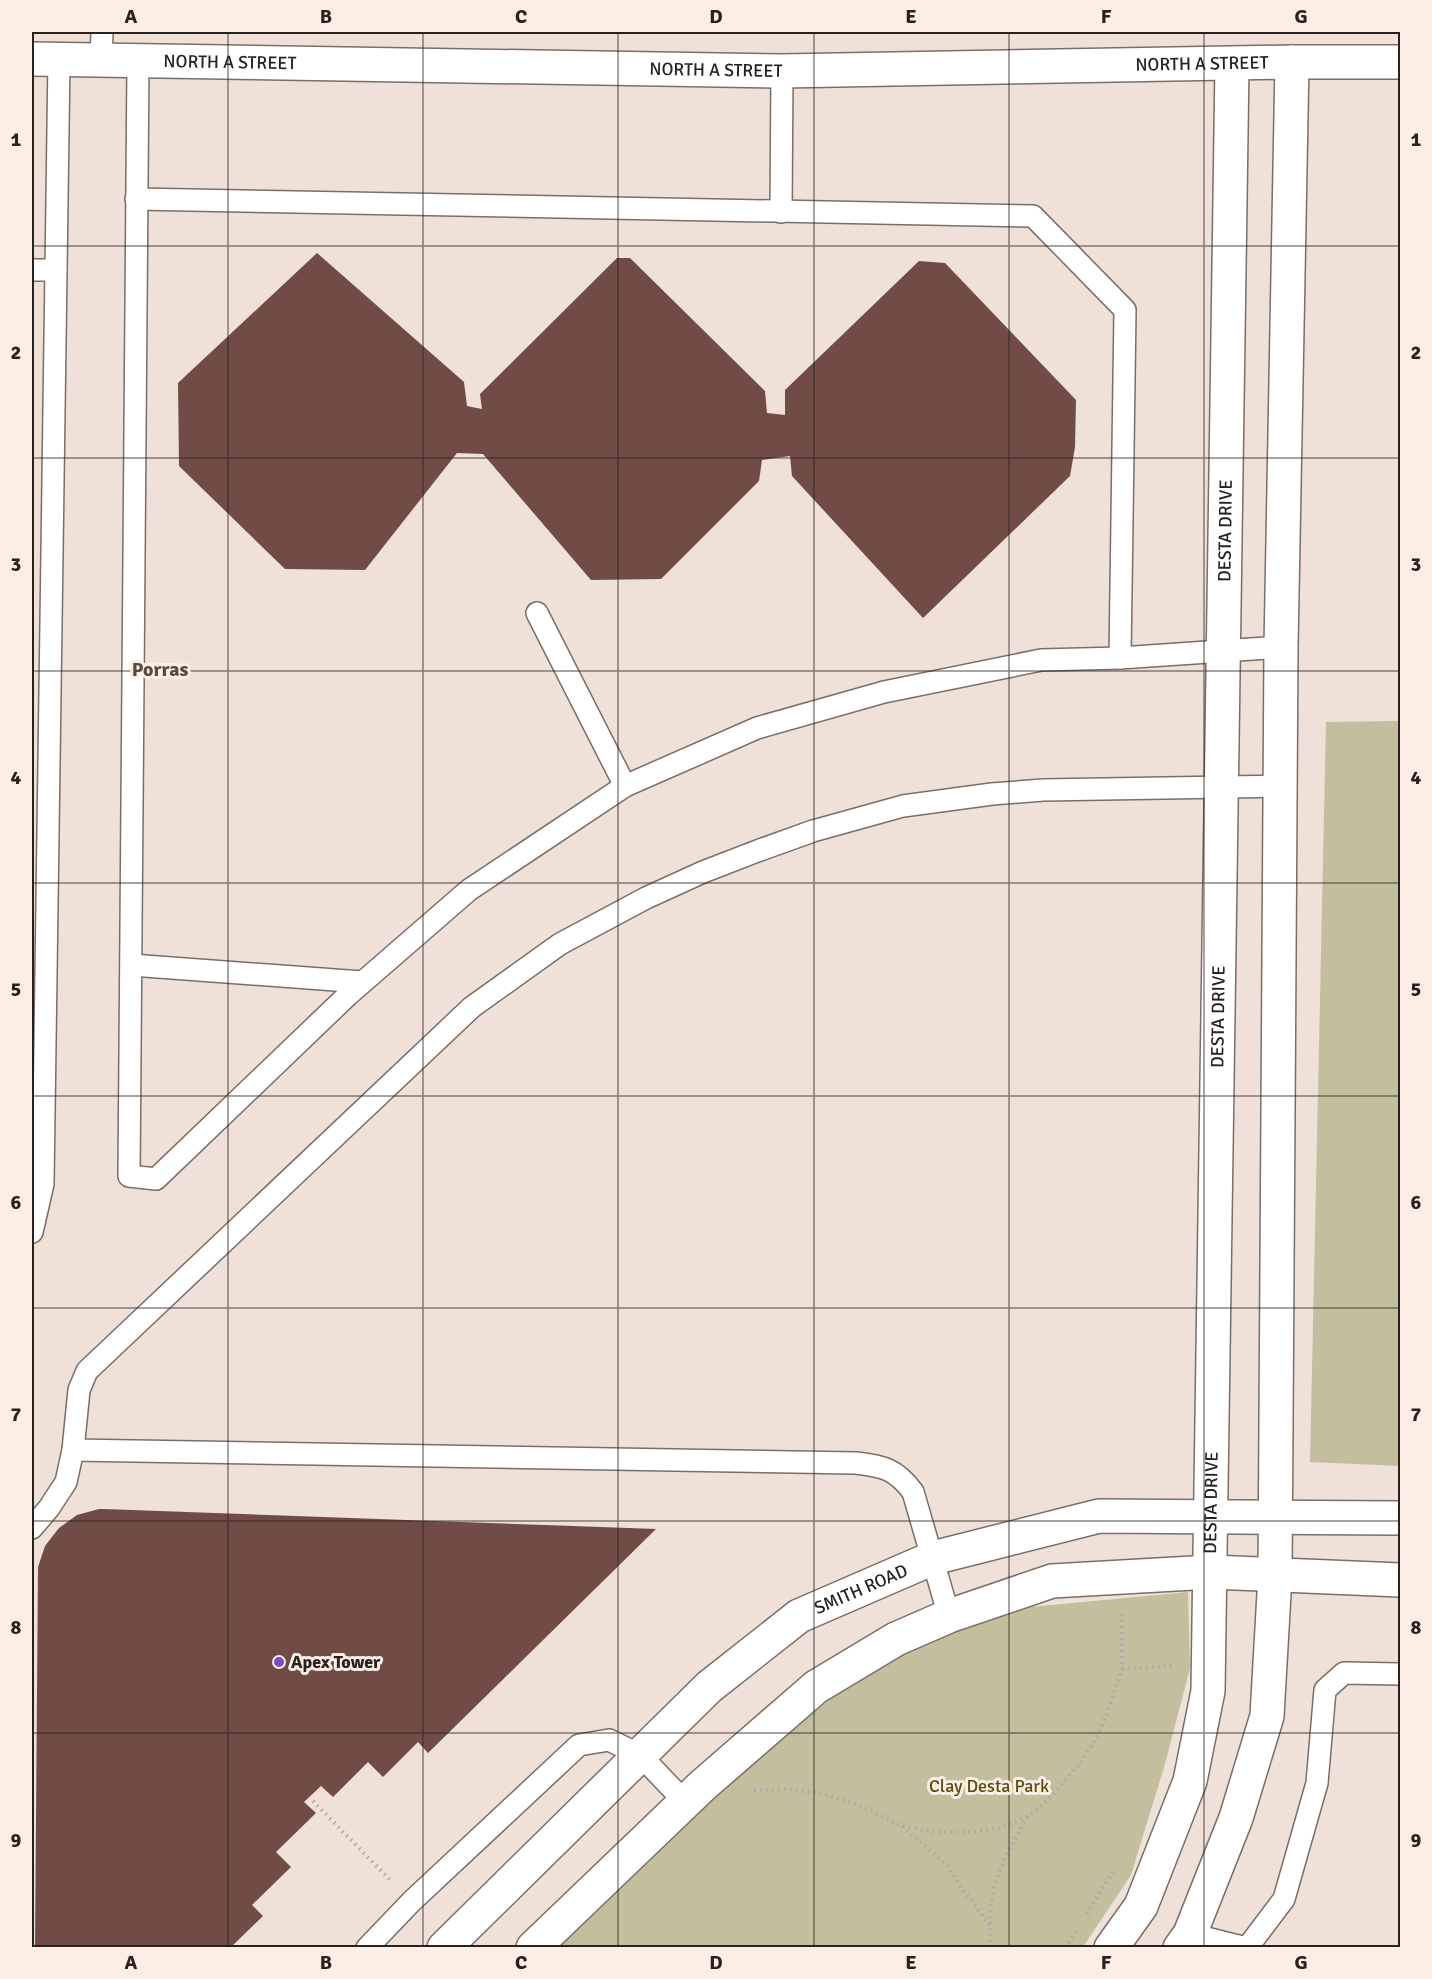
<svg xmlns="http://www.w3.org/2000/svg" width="1432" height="1979" font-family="Signika,sans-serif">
  <rect width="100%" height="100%" fill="#efe0d8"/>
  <g fill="#c3be9e">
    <polygon points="1400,721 1400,1466 1310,1462 1326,722"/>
    <polygon points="1188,1592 1190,1668 1165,1764 1131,1875 1083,1947 558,1948 727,1777 804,1710 935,1628 1020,1608"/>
  </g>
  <g fill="#714b45">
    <polygon points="317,253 464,382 467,406 482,409 480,394 617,258 630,258 765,391 767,413 785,415 785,390 919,261 945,263 1076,400 1075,447 1070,476 923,618 792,476 790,456 762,460 759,481 661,579 591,580 483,454 457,453 365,570 285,569 179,466 178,383"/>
    <polygon points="99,1509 104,1509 656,1529 428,1753 418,1742 383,1777 368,1762 333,1797 321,1786 304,1802 316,1813 276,1852 291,1867 252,1905 263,1916 230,1948 35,1948 38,1567 45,1546 59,1528 77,1515"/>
  </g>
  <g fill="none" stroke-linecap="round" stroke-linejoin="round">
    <defs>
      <g id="service">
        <polyline points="101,60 102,32"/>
        <polyline points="138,60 129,1176 156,1179 348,995 469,890 625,786 757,728 884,692 1041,660 1120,658 1281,647"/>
        <polyline points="136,199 1033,216 1125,310 1120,658"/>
        <polyline points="781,212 782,71"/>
        <polyline points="32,270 56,270"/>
        <polyline points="537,613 625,786"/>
        <polyline points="131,965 362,982"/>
        <polyline points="32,1232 43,1184 59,59"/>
        <path d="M73,1450L856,1463C883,1466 896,1469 913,1492L949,1616"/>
        <polyline points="32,1528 49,1508 66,1482 73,1450 79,1390 87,1371 472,1007 560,944 646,898 703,872 760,850 813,831 903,806 992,794 1043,790 1281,786"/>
        <polyline points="1190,1934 1246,1948"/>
        <polyline points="367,1948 412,1901 579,1745 609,1740 640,1755 685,1802"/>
        <polyline points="1247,1948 1284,1899 1317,1783 1325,1690 1344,1673 1400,1674"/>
      </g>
      <g id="tertiary">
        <path id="s1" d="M444,1948L709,1687L799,1616L933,1558L1099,1516L1400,1518"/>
        <polyline points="533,1948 702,1786 816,1687 896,1639 949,1616 1052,1581 1211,1572 1400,1580"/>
        <path id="s2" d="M1111,1948L1141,1906L1190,1781L1208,1691L1232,64"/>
        <polyline points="1180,1948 1190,1934 1236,1818 1267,1716 1275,1576 1281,647 1292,62"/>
      </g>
      <g id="secondary">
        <path id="s3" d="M32,59L782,71L1292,62H1400"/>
      </g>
    </defs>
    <use href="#service" stroke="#7b6e67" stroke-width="24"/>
    <use href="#tertiary" stroke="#7b6e67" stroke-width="36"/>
    <use href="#secondary" stroke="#7b6e67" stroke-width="36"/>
    <g stroke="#b3a6a0" stroke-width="4" stroke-dasharray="1.5 4.5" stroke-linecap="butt">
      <polyline points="1122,1669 1174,1666"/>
      <polyline points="754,1790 784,1789 823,1794 857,1804 902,1826 933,1832 969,1832 1000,1828 1029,1816 1047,1801 1082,1761 1095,1740 1107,1714 1122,1669 1122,1611"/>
      <polyline points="313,1801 391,1881"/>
      <polyline points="902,1826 949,1867 960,1886 990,1925"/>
      <polyline points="1087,1914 1113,1872"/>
      <path d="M991,1948C985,1891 1001,1863 1028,1816"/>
      <polyline points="1065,1948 1078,1928"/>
    </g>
    <use href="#service" stroke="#fff" stroke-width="21"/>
    <use href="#tertiary" stroke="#fff" stroke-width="33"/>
    <use href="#secondary" stroke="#fff" stroke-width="33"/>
  </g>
  <path fill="none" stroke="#28221f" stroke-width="1.5" stroke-opacity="0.55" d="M228,32V1948M423,32V1948M618,32V1948M814,32V1948M1009,32V1948M1204,32V1948M32,246H1400M32,458H1400M32,671H1400M32,883H1400M32,1096H1400M32,1308H1400M32,1521H1400M32,1733H1400"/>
  <circle fill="#7b4ec6" stroke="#fceee5" stroke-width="2" cx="279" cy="1662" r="6"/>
  <g text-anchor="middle" stroke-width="6" stroke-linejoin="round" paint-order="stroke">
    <g font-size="18" fill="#28221f" stroke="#fceee5">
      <text dy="6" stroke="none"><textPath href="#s3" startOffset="198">NORTH A STREET</textPath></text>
      <text dy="6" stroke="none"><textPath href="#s3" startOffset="1170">NORTH A STREET</textPath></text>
      <text dy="6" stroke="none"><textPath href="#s3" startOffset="684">NORTH A STREET</textPath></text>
      <text dy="6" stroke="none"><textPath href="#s2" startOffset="1438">DESTA DRIVE</textPath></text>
      <text dy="6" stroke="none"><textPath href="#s2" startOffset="952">DESTA DRIVE</textPath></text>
      <text dy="6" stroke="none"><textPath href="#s2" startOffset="466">DESTA DRIVE</textPath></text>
      <text dy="6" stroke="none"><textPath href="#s1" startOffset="554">SMITH ROAD</textPath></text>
    </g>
    <g font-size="18" font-weight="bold" fill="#28221f" stroke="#fceee5" text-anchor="start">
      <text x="291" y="1668">Apex Tower</text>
    </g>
    <g font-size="18" fill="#574e09" stroke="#fceee5">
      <text x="989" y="1792">Clay Desta Park</text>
    </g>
    <g font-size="20" font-weight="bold" fill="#564b43" stroke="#fceee5">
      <text x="160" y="676">Porras</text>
    </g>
  </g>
  <rect width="1432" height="1979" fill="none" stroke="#fceee5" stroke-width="66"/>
  <rect x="33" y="33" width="1366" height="1913" fill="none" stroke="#28221f" stroke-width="2"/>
  <g font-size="20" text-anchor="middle" font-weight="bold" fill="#28221f">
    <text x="131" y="23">A</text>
    <text x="326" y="23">B</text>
    <text x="521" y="23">C</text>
    <text x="716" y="23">D</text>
    <text x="911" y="23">E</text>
    <text x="1106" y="23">F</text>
    <text x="1301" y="23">G</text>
    <text x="16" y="146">1</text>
    <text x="1416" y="146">1</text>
    <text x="16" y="359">2</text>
    <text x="1416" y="359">2</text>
    <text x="16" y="571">3</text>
    <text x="1416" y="571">3</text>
    <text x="16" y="784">4</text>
    <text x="1416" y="784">4</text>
    <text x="16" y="996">5</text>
    <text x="1416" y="996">5</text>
    <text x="16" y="1209">6</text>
    <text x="1416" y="1209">6</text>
    <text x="16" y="1421">7</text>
    <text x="1416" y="1421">7</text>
    <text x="16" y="1634">8</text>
    <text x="1416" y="1634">8</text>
    <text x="16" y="1847">9</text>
    <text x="1416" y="1847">9</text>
    <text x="131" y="1969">A</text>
    <text x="326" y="1969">B</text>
    <text x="521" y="1969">C</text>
    <text x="716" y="1969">D</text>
    <text x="911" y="1969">E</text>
    <text x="1106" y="1969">F</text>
    <text x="1301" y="1969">G</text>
  </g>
</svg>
